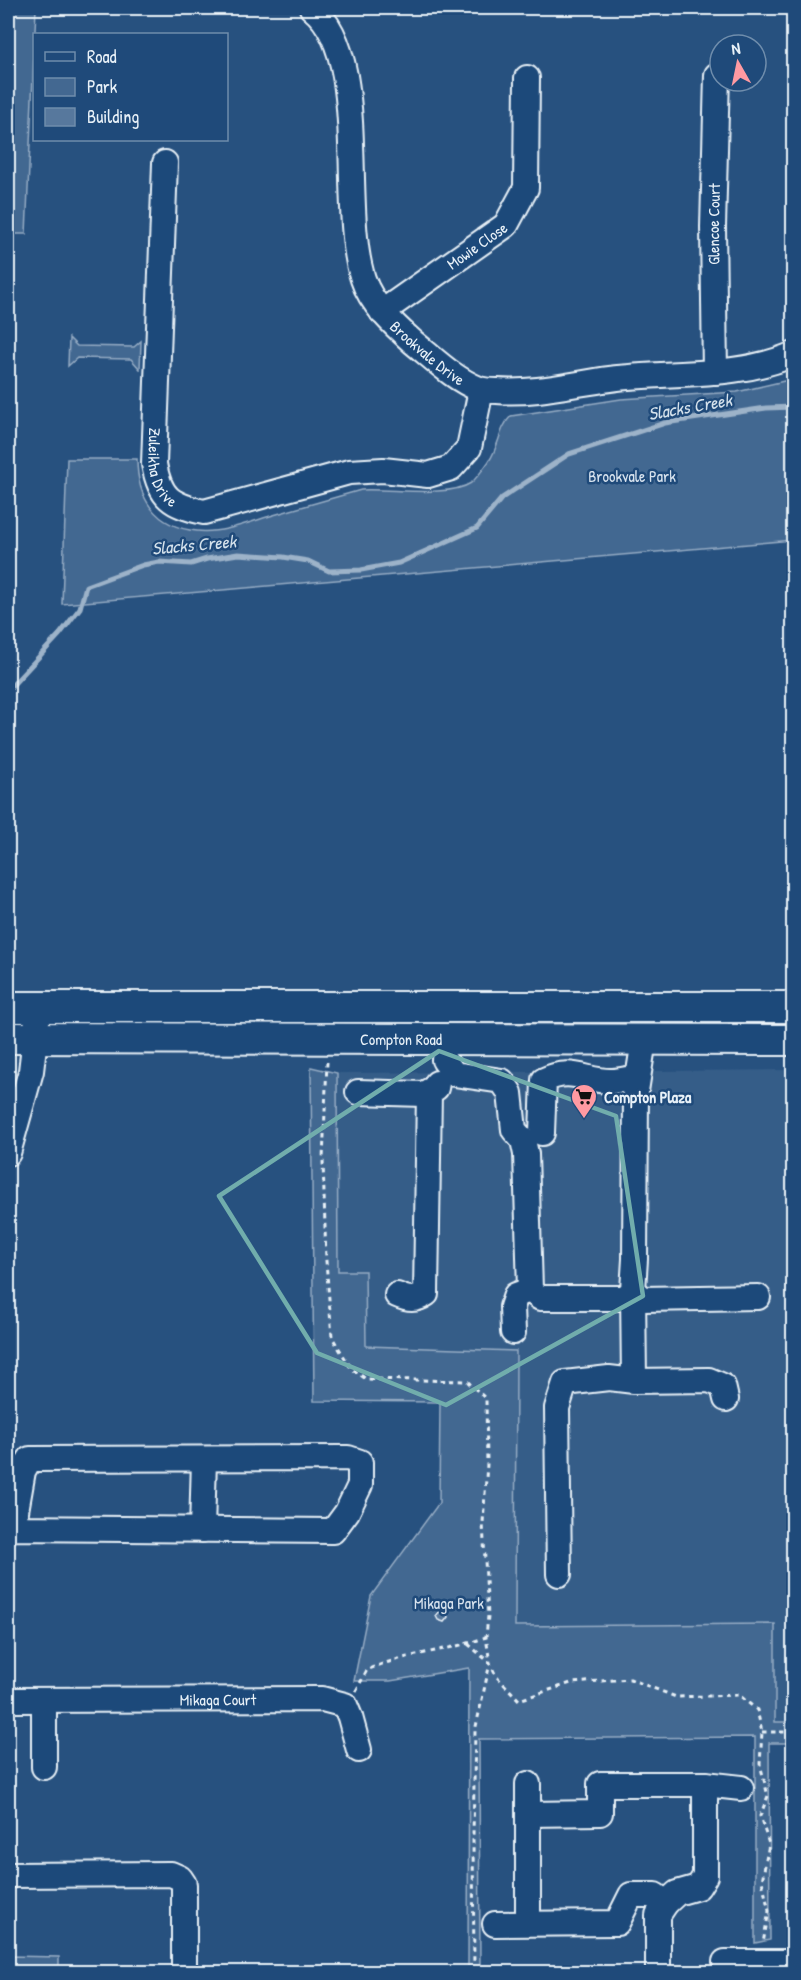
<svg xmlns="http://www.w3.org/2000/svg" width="801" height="1980" font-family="'Patrick Hand',sans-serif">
  <rect width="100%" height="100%" fill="#27517f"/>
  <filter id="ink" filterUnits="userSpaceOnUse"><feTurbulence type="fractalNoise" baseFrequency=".0167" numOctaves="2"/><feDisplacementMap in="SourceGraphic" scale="12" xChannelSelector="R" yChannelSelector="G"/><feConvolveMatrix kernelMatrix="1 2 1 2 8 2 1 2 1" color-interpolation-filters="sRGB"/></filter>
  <g filter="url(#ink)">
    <polygon fill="#355d88" points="793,1070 793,1722 775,1722 775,1624 515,1626 516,1351 366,1346 365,1271 338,1271 337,1073"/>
    <g fill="#436891" stroke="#96acc4" stroke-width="1.5">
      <polygon points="8,8 36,8 26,234 8,234"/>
      <polygon points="69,338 77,346 134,347 141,341 140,369 131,359 77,358 68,366"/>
      <path d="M793,379V540L62,604L67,459H137C137,498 155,527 197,531C223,534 252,521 277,514C305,506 333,498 361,490C390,488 448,498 471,483C477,478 484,468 489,461C499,447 499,428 511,416L621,399L737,392Z"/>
      <polygon points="311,1067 337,1073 338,1271 365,1271 366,1346 516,1351 515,1626 775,1624 775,1722 793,1722 794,1743 769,1743 770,1940 755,1943 755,1737 479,1739 480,1972 468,1972 469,1668 390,1681 354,1681 371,1596 439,1503 440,1402 314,1401"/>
      <polygon points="8,1956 59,1957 59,1972 8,1972"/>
    </g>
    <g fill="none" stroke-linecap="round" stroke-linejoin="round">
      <polyline stroke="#9db3c9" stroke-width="5" points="8,690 60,634 80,608 86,586 143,565 159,562 191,564 207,559 238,554 283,557 308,561 329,571 361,570 399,563 477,528 502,498 569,454 665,423 766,408 794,407"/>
    </g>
    <polygon fill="#57789d" stroke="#e8f1f8" stroke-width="1.5" points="439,1612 446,1612 448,1617 444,1622 438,1620 436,1616"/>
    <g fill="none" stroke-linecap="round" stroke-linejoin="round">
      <defs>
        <g id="minor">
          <path id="s1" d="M312,8C371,54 339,207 363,279C371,304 394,325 413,342C434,359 454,379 479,389C485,391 491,391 497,391C535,394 572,384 610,379C671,371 736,379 794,354"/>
          <path id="s2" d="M165,163L154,464C160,498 171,505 204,512L349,472L383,470L428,475L451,468L469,448L481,390"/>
          <path id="s3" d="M382,312L506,225L526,188L527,78"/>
          <path id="s4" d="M715,372L713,227L717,75"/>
          <path d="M444,1060L454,1074L502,1081L510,1093L514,1130L523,1140L526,1154L530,1290L540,1298H625L633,1290L635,1259L636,1091L627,1079C622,1080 617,1081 612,1081C586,1082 573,1066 544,1080L542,1133"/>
          <polyline points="636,1091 644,1040"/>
          <polyline points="358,1092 423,1094 436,1088 437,1083"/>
          <polyline points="8,1153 31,1071 37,1021"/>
          <polyline points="633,1290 643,1299 758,1297"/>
          <path d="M397,1295C408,1300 416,1301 426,1294L429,1091"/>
          <polyline points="513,1332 512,1307 516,1295 530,1290"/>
          <polyline points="634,1381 709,1380 723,1386 726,1399"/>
          <polyline points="202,1530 204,1459"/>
          <polyline points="8,1531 13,1528 333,1531 347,1512 360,1485 360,1462 348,1458 30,1459 23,1471 13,1528"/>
          <polyline points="559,1574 557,1408 565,1383 609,1378 634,1381 633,1290"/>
          <path id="s5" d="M8,1700L322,1699L345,1705L350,1717L359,1750"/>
          <polyline points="44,1700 44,1767"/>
          <polyline points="528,1814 600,1813 600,1784 705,1784 741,1788"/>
          <polyline points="8,1875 171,1874 180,1878 184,1884 184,1972"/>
          <polyline points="528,1923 528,1784"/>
          <polyline points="495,1924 617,1923 631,1895 655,1895 666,1903"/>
          <polyline points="725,1962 794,1962"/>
          <polyline points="658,1972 658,1915 666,1903 677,1893 698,1887 705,1876 705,1784"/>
        </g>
        <g id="major">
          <polyline points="8,1007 794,1007"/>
          <path id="s6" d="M8,1038L794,1040"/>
        </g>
      </defs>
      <use href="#minor" stroke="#e8f1f8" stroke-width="28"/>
      <use href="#major" stroke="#e8f1f8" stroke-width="34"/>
      <g stroke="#e8f1f8" stroke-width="3" stroke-dasharray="4.5 4.5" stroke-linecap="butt">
        <polyline points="327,1062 323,1160 326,1261 332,1337 351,1368 366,1379 467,1381 486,1399 487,1464 483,1523 488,1616 486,1637 490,1663 475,1731 473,1836 474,1972"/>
        <polyline points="468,1644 490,1663 496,1676 519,1700 571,1683 630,1679 676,1697 739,1695 757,1710 762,1732 760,1764 768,1796 760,1816 769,1844 762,1881 769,1911 763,1943"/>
        <path d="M356,1691L367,1670C405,1653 448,1652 486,1637"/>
        <polyline points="762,1732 794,1732"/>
      </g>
      <use href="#minor" stroke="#1f4a7a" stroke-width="24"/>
      <use href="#major" stroke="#1f4a7a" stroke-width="30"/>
    </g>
  </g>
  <path fill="none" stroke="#71adac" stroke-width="4.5" stroke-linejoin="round" d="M439,1051L616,1116L643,1296L446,1405L317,1353L219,1196Z"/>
  <defs>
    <symbol id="supermarket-pin" viewBox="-11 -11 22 30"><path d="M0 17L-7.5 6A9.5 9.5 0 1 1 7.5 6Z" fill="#ff9aa2" stroke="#1f4a7a"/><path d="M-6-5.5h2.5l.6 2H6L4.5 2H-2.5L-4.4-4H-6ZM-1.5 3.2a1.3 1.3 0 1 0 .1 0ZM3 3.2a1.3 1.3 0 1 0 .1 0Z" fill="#111"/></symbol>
  </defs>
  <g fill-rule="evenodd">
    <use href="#supermarket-pin" x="569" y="1082" width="30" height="40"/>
  </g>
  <g text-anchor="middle" stroke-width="5" stroke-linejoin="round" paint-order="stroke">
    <g font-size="16" fill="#e8f1f8" stroke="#1f4a7a">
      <text dy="6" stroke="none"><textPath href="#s4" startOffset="148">Glencoe Court</textPath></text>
      <text dy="6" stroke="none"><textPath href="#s3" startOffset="116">Mowie Close</textPath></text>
      <text dy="6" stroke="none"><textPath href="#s1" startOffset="381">Brookvale Drive</textPath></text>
      <text dy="6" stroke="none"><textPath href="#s2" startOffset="306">Zuleikha Drive</textPath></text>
      <text dy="6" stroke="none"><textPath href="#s6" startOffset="393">Compton Road</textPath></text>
      <text dy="6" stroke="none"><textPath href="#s5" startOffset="210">Mikaga Court</textPath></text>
    </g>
    <g font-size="16" fill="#d8e3ee" stroke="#1f4a7a">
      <text x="632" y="482">Brookvale Park</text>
      <text x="449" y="1609">Mikaga Park</text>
    </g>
    <g font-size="16" font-weight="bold" fill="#e8f1f8" stroke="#1f4a7a" text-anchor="start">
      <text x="604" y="1103">Compton Plaza</text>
    </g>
    <g font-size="18" font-style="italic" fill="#d5e2ec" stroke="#1f4a7a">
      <text transform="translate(690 407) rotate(-10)" y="6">Slacks Creek</text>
      <text transform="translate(194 545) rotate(-5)" y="6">Slacks Creek</text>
    </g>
  </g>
  <rect width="801" height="1980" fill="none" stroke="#1f4a7a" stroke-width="30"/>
  <rect x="15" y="15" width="771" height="1950" fill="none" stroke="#e8f1f8" stroke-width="2" filter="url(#ink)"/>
  <rect x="33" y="33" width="195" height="108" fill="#1f4a7a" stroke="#6f8dac" stroke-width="1.5"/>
  <rect x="45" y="52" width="30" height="9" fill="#1f4a7a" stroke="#6f8dac" stroke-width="1.5"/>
  <text x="87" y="63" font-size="18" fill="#e8f1f8">Road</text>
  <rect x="45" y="78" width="30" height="18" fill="#436891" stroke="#6f8dac" stroke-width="1.5"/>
  <text x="87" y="93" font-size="18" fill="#e8f1f8">Park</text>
  <rect x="45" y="108" width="30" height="18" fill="#57789d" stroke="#6f8dac" stroke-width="1.5"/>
  <text x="87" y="123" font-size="18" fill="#e8f1f8">Building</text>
  <g transform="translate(738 63) rotate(351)"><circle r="28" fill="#1f4a7a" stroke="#6f8dac" stroke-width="1.5"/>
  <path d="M0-4.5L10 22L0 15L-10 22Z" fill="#ff9aa2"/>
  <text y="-9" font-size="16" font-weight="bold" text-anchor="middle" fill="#e8f1f8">N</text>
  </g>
</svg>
